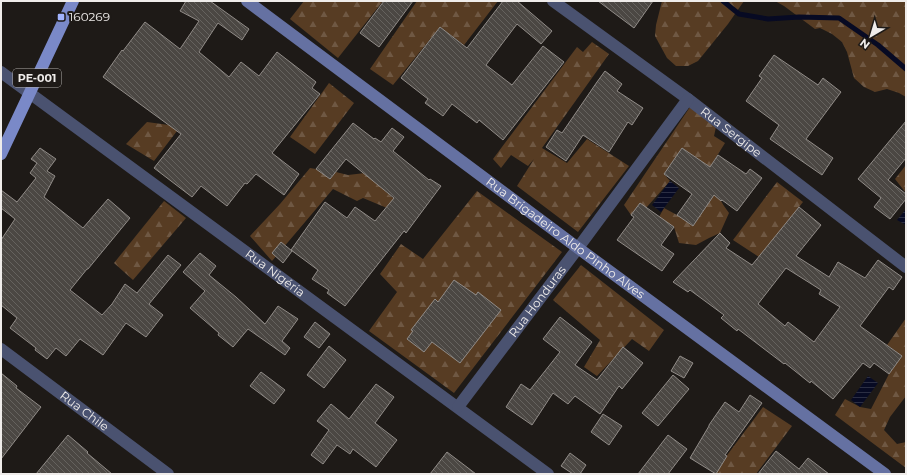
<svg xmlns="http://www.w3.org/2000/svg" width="907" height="475" font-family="Montserrat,sans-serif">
  <defs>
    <pattern id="forest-firs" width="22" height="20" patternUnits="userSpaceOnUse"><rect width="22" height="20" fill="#573c23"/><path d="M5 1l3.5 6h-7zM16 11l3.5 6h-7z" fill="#6f5843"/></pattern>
    <pattern id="water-rules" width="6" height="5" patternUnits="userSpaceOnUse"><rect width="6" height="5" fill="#070a23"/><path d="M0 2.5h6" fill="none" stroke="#2b2e43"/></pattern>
    <pattern id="building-back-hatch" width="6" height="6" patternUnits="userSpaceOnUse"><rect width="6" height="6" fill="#4b4743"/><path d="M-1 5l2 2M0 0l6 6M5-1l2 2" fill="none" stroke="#65625e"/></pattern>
  </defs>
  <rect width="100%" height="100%" fill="#1e1a17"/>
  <g fill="url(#forest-firs)">
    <polygon points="304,1 383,1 338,58 290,19"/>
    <polygon points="417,1 498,1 464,45 440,27 393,85 370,69"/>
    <polygon points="662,1 744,1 728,24 698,61 688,66 676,66 667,58 655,36 656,25"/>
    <polygon points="775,1 906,1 906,97 899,93 887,89 875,92 864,87 854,78 847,52 842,42 832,34 820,28 815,29 784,6"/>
    <polygon points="592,42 609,54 542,148 567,163 587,139 629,166 578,232 517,186 534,159 528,166 511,155 501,168 493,159 577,47 583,52"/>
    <polygon points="329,83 354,103 315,154 290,137"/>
    <polygon points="690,107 716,127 714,136 725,143 710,167 682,148 664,174 670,181 646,208 640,203 631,215 624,205"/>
    <polygon points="147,122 169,125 177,131 154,161 126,144"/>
    <polygon points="906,165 906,193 895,179"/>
    <polygon points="310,168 316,169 330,179 336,172 348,175 365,173 394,199 387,208 363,198 357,201 333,189 272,261 250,236 280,204"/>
    <polygon points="777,182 803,202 759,257 733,240"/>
    <polygon points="477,191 562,252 454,393 369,331 397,292 380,274 401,244 423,259"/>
    <polygon points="714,195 721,201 724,206 729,213 720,233 709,238 696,245 679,243 674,227 659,217 664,208 677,215 693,226"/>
    <polygon points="164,201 186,218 133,280 114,263"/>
    <polygon points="581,265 664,330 649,351 632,339 597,376 584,367 600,340 553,300"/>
    <polygon points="906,318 906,396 890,417 884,430 897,444 906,442 906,468 835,415 845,399 860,407 871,409 889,374 902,356 887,345"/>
    <polygon points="763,407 792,426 756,474 713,474"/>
  </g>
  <g fill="url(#water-rules)">
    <polygon points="670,181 679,188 661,212 652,205"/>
    <polygon points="906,209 906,225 897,220"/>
    <polygon points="868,376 878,383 860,407 851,400"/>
  </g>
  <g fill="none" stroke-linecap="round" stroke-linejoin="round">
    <polyline stroke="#070a23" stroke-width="5" points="723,1 739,14 768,19 799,17 839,18 878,45 906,69"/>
  </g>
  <g fill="url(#building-back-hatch)" stroke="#918c88" fill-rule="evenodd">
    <polygon points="186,1 210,1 249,29 242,40 218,23 199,52 229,77 241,62 259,76 277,52 316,82 312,88 320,94 272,153 299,174 284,195 256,174 247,184 245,183 227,206 201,186 192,197 154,168 181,134 103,77 122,50 123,51 145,22 180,49 199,21 180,11"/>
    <polygon points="384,1 413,1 379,47 360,33"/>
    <polygon points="503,1 517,1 552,31 541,44 517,24 486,65 512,85 543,46 564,62 503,140 479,120 477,123 452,104 443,116 425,103 428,99 401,78 440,27 467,48"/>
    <polygon points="598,1 653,1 634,28"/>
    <polygon points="774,55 818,85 823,78 841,92 806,139 833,158 822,175 770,139 779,125 746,101 762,78 759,76"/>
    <polygon points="605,71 622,84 617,91 643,108 632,125 628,122 609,152 583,135 566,161 546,147 557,130 562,133 597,82"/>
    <polygon points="906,121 906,158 888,180 906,194 906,199 890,219 874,207 881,198 858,179"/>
    <polygon points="353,123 374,139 375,138 381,142 392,128 404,137 393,151 429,180 430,179 441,186 406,233 404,231 345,306 327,293 329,290 312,279 318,270 291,250 325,202 347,218 355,207 375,221 394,198 346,159 330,179 316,169"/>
    <polygon points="40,148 56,159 47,171 55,176 44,197 83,228 108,199 130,218 88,269 87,269 70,290 102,315 112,304 125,284 137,293 168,255 181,265 149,304 163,315 146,337 126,323 103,355 80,339 66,356 56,348 47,359 35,350 36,348 10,328 17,318 1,305 1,240 15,219 1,208 1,190 17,202 36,178 30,173 37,163 31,159"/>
    <polygon points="682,148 710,167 718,155 746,174 750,169 762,178 737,211 722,200 721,201 714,195 693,226 677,215 692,194 664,174"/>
    <polygon points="640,203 674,227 661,245 674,254 662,271 617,240 634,217 631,215"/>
    <path d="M799,207L821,225L796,256L829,277L838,262L865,278L878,260L902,277L893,290L889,287L860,326L902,356L889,374L874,363L870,368L863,363L833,399L811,381L810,383L785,363L784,364L738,329L737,331L721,318L724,315L690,290L688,292L673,282L720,233L730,243L726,248L752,265ZM786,268L821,290L819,294L840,307L814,342L788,322L785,326L758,304Z"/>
    <polygon points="281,242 292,251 283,263 272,253"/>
    <polygon points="200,253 216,266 209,275 236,297 265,324 278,306 298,319 282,341 290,348 285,355 248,329 233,347 218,335 219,333 190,308 205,291 183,272"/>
    <polygon points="454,280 476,295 478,292 501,310 460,363 432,342 424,352 407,339 413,331 411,330 435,299 438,302"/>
    <polygon points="560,317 592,342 575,365 597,380 623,347 643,363 622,389 619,386 600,414 575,396 568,404 553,393 532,425 506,407 521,384 530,390 560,352 543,339"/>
    <polygon points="315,322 330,334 319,348 304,337"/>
    <polygon points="329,346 346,360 324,388 307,375"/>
    <polygon points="680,356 693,363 684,378 671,371"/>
    <polygon points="261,372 285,390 274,404 250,386"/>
    <polygon points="1,373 17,386 16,388 41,407 1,459"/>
    <polygon points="673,375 689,389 658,426 642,413"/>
    <polygon points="376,384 394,397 375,423 397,440 376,467 353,449 350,454 337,445 323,464 311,455 329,430 317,421 331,404 349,419"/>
    <polygon points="750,395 762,403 725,455 727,456 716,474 690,458 709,426 709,425 725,402 739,412"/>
    <polygon points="603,414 622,426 609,445 591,432"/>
    <polygon points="68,435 88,452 87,453 112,474 36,474"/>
    <polygon points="668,435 687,449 668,474 638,474"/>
    <polygon points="776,451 799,469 808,458 829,474 758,474"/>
    <polygon points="447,452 476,474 430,474"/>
    <polygon points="570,453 586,465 580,474 573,474 561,466"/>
  </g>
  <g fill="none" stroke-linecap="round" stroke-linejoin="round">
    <g stroke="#4a5270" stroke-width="12">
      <path id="s1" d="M553,1L688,99L906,267"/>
      <path id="s2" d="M1,72L548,474"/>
      <path id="s3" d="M1,349L168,474"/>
      <path id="s4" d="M458,407L578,248L688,99"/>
    </g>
    <path stroke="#6571a2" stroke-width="12" id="s5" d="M247,1L578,248L885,474"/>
    <polyline stroke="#7a89c8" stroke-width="12" points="1,154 73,1"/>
  </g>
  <rect fill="#a1b3fd" stroke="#1e1a17" stroke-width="1.5" x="57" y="13" width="8" height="8" rx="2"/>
  <g text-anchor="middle" stroke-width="4" stroke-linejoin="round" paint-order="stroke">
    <rect fill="#1e1a17" stroke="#b0adab" stroke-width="1" x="13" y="69" width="48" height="18" rx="3"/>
    <g font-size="11" font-weight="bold" fill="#efecea">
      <text x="37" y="82">PE-001</text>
    </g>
    <g font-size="12" fill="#efecea" stroke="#1e1a17" text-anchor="start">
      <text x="69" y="21">160269</text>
    </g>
    <g font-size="12" fill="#efecea" stroke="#1e1a17">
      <text dy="4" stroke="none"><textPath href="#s1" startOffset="221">Rua Sergipe</textPath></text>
      <text dy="4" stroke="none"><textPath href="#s5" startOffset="397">Rua Brigadeiro Aldo Pinho Alves</textPath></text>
      <text dy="4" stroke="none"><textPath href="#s2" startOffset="340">Rua Nigéria</textPath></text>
      <text dy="4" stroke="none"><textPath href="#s4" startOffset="132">Rua Honduras</textPath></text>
      <text dy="4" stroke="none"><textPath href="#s3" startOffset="104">Rua Chile</textPath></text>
    </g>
  </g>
  <rect width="907" height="475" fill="none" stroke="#efecea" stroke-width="4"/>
  <g transform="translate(871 36) rotate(218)" stroke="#1e1a17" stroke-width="3" paint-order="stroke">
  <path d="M0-3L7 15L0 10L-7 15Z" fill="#efecea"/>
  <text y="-6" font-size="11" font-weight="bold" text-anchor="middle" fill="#efecea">N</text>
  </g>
</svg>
